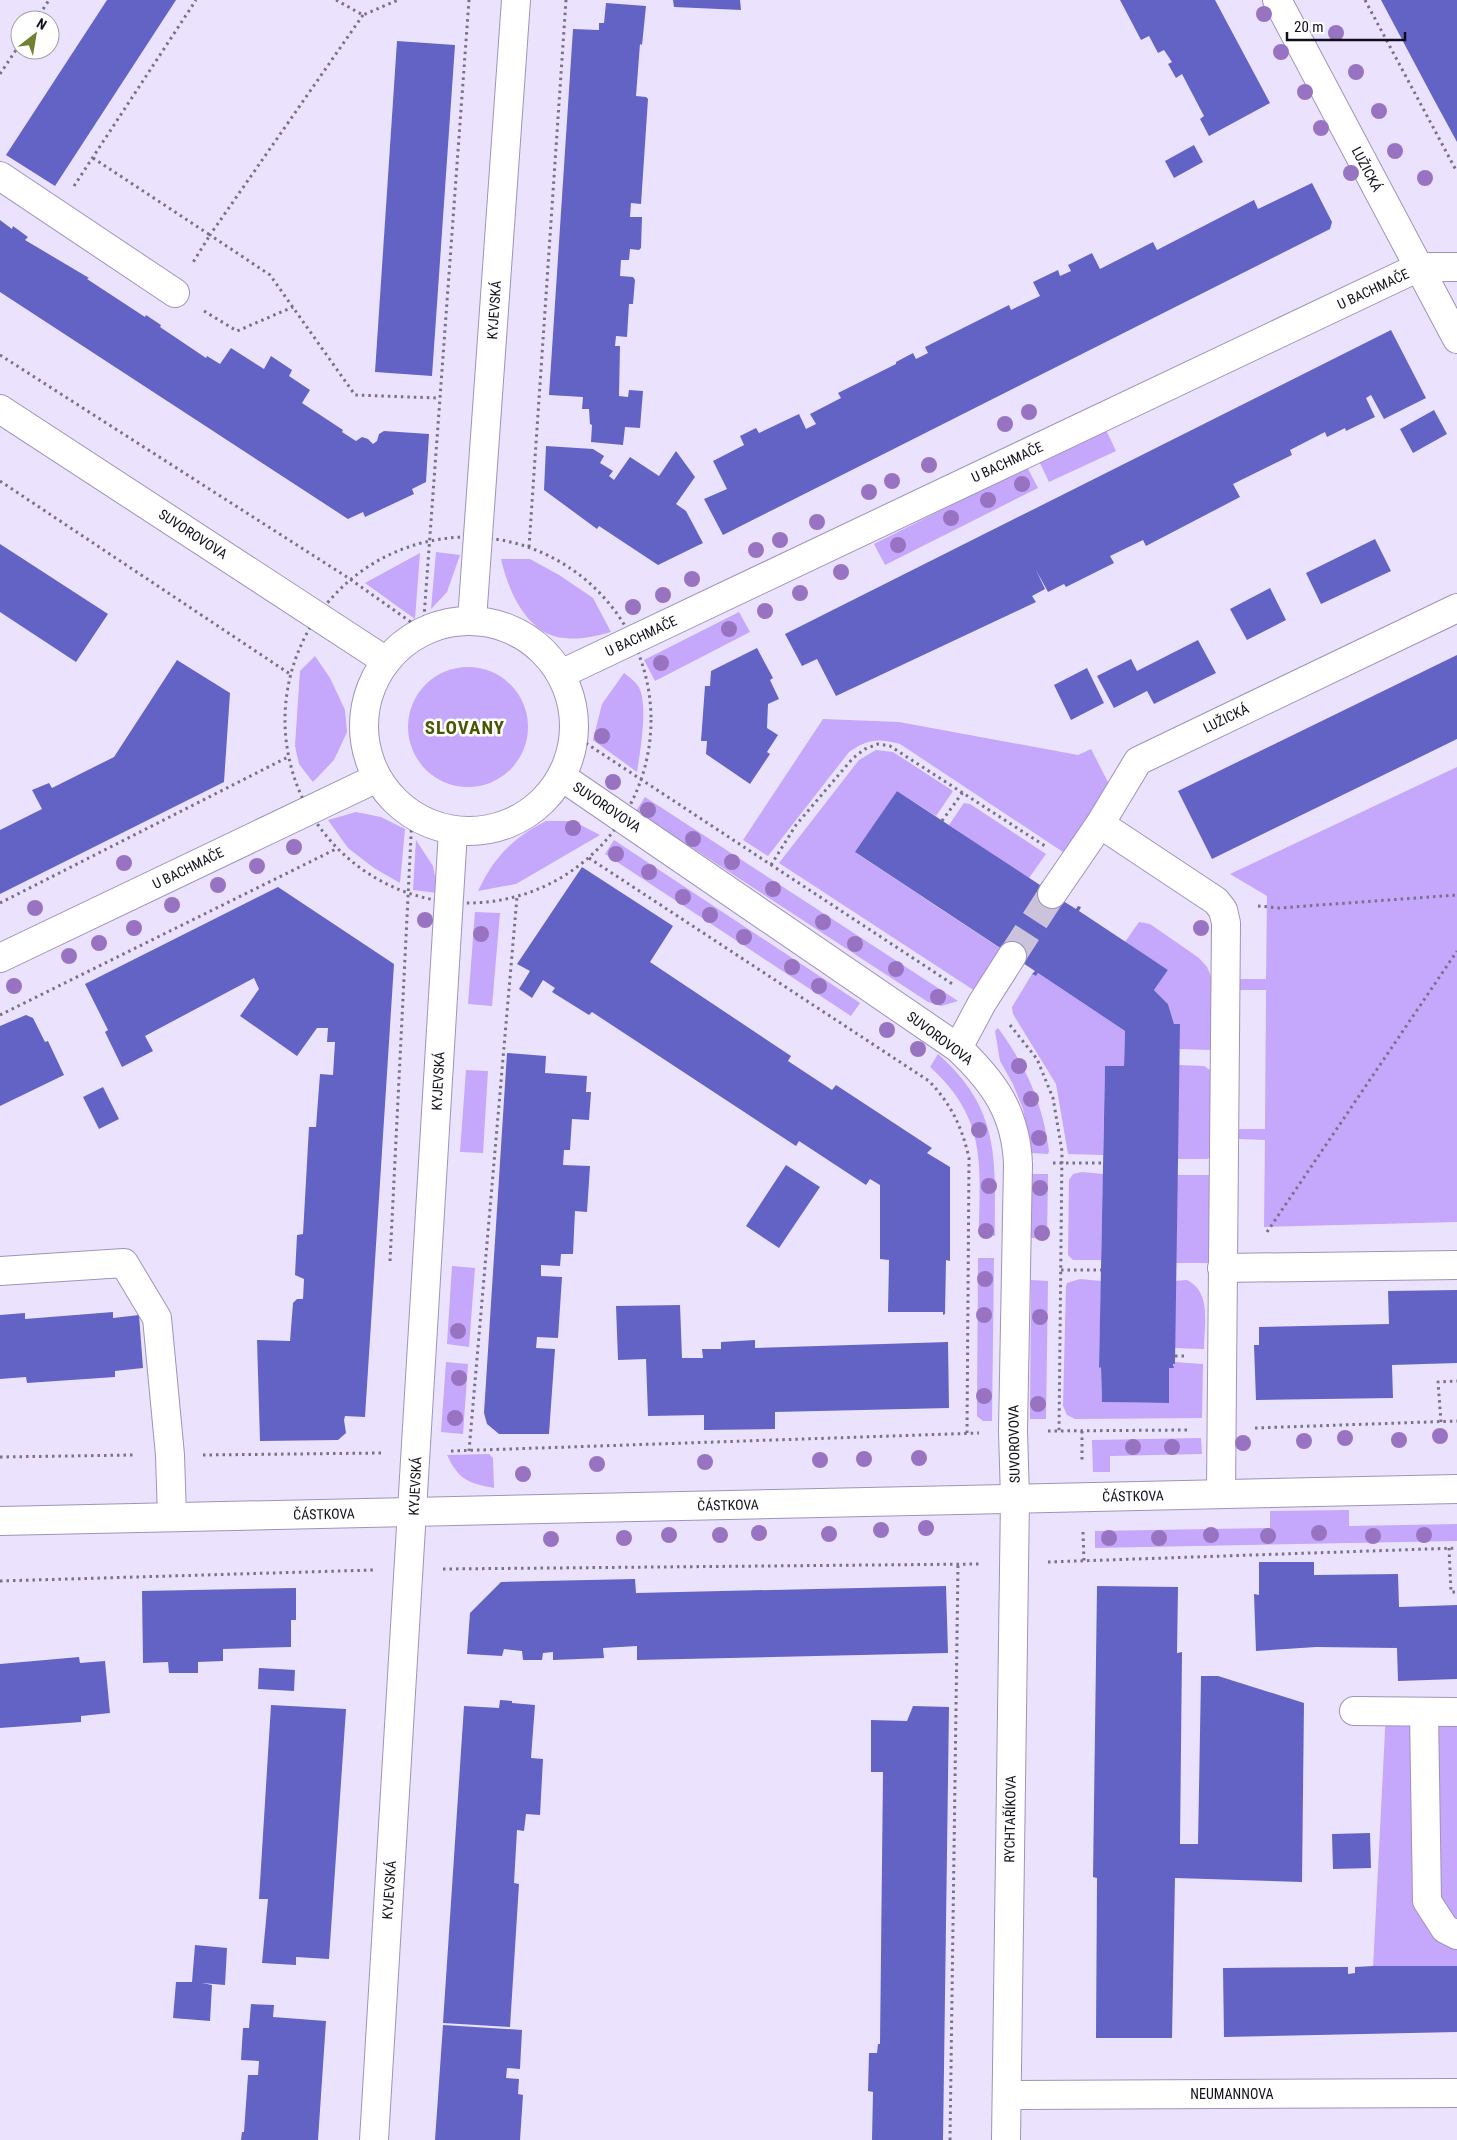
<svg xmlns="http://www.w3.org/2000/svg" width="1457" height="2140" font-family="'Roboto Condensed',sans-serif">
  <rect width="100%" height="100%" fill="#ebe3fd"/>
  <g fill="#c5a7fb">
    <polygon points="1106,430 1116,451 1049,482 1039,461"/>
    <polygon points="1027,467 1038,488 885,565 874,544"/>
    <polygon points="436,552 460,555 447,592 431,609"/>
    <polygon points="420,553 415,619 365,583"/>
    <path d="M501,559H530L559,575L593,598L611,632C596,636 581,640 565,638C527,636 508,590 501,559Z"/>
    <polygon points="739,612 750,632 655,681 644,660"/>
    <polygon points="315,656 330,678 345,710 347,732 334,760 313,782 299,764 295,746 300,671"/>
    <circle cx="468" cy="727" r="60"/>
    <path d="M624,673C629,677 635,681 638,686C649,702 640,753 637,772L593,740L602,704Z"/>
    <path d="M823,719L899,722L1078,755L1091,749L1111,788L1066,854L900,744C878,738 868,739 849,752L768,856L743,840Z"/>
    <polygon points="876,750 893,752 953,791 936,816 897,791 856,853 1001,949 975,991 779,863 859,760"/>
    <polygon points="1457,767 1457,1222 1264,1227 1265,1140 1239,1139 1239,1129 1265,1129 1266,990 1240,990 1240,979 1266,979 1267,896 1230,874"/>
    <polygon points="645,797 958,1001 941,1006 928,1002 636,811"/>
    <polygon points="964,803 970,804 1046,854 1029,878 949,825"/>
    <polygon points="356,812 381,817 405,829 400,883 374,868 348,848 328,820"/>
    <path d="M546,821H573L600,835L516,884L478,891C494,857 513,838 546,821Z"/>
    <polygon points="416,840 433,866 438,893 413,890"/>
    <polygon points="614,840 860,1003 851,1016 605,854"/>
    <polygon points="475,912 500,913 492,1006 468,1004"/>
    <polygon points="1139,922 1150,924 1199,958 1207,967 1214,983 1211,1050 1179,1049 1180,1025 1174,1024 1168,1004 1154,990 1168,970 1125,942"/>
    <polygon points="1038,973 1125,1031 1124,1066 1105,1066 1103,1155 1068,1154 1056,1084 1013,1014 1012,1007 1032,974 1036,976"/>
    <path d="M998,1028C1026,1066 1043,1104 1049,1151L1048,1154L1032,1153L1023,1109L1013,1084L1000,1061L995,1031Z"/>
    <path d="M938,1054C1001,1110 995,1159 995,1236L979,1234C980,1165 987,1118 930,1067Z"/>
    <polygon points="1179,1065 1204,1066 1210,1070 1211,1155 1208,1159 1177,1159"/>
    <polygon points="466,1070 488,1071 483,1153 460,1152"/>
    <polygon points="1082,1172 1103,1174 1101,1260 1073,1260 1068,1255 1069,1180 1073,1174"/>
    <polygon points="1032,1174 1048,1174 1047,1239 1031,1238"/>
    <polygon points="1177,1175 1211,1175 1210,1263 1175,1263"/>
    <polygon points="978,1258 994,1258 992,1421 983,1421 977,1416"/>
    <polygon points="452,1266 475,1268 469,1347 447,1344"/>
    <polygon points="1080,1279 1101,1281 1099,1367 1101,1367 1102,1402 1169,1403 1169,1368 1173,1368 1175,1362 1203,1364 1202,1418 1075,1419 1067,1415 1063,1406 1066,1286 1067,1283"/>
    <polygon points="1031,1280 1048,1281 1046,1419 1030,1419"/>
    <path d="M1187,1280C1212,1292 1204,1326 1204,1349L1174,1348L1175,1281Z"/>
    <polygon points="446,1362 468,1364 463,1434 441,1432"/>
    <polygon points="1201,1438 1202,1454 1110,1456 1110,1472 1093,1472 1092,1440"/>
    <path d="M489,1454L493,1458L494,1488C468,1483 459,1480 447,1455Z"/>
    <polygon points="1349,1510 1349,1526 1457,1524 1457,1541 1095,1548 1095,1531 1270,1528 1270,1511"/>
    <polygon points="1386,1711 1457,1712 1457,1966 1373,1968"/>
  </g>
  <g fill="#6363c5">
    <polygon points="107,0 176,0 55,186 6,155"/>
    <polygon points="673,0 740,0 741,10 674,7"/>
    <polygon points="1120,0 1215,0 1270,103 1209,136 1200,119 1204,116 1182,74 1176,78 1168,64 1172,62 1164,50 1158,53 1149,36 1141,40"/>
    <polygon points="1381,0 1457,0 1457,142 1432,96"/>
    <polygon points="606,3 646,6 642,45 640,44 636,96 646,97 648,99 641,204 631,203 630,217 642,217 641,248 639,250 630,249 629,260 621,260 620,276 633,277 635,280 633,304 629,304 627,337 616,336 615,346 620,346 619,396 628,397 629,390 643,391 640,428 625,427 623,445 591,442 592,425 590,424 589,409 582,409 583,397 549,395 573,29 599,30 599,23 604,23"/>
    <polygon points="397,41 455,45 432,376 375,372"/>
    <polygon points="1194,145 1203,162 1174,178 1165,161"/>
    <polygon points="1312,183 1332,222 1330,229 723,535 704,499 727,489 713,461 744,445 740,436 756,428 759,433 799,414 806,429 816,424 810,414 841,398 838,393 896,364 896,362 913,353 916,359 928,353 925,347 1009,305 1011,310 1040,296 1033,282 1058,270 1060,276 1071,271 1068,265 1092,253 1100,269 1153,242 1157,250 1254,200 1258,209"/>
    <polygon points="0,220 12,229 13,226 28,237 25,240 89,278 87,279 145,317 146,315 161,325 160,327 206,358 207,356 220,364 231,348 264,369 271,356 292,370 289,376 310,390 302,403 343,430 342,432 356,441 362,437 368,439 373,444 377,441 379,434 384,431 429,434 426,482 412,489 414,494 365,517 363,512 348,519 0,292"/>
    <polygon points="1391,330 1426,398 1384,419 1371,395 1366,398 1375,417 1346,431 1345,428 1327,437 1325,432 1290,450 1292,455 1233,484 1240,497 1146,546 1143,540 1110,556 1114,563 1066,587 1064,584 1048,592 1036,570 1045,589 1032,596 1036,602 836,696 817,659 802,666 785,634"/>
    <polygon points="1434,410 1447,434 1413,453 1400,429"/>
    <polygon points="546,446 593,449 604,456 600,463 613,471 609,476 614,480 630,457 659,476 676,451 695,477 676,504 686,511 703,543 658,565 599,526 597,529 544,490"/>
    <polygon points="1375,539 1391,571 1321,604 1306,573"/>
    <polygon points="0,544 108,614 76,662 0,612"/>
    <polygon points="1270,588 1286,620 1247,640 1230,609"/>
    <polygon points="1198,640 1216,673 1154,704 1147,691 1114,708 1097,676 1131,659 1137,671"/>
    <polygon points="757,648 773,678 770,680 779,699 768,704 767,728 778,735 767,752 770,754 750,784 706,754 707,741 701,741 705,686 710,686 711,671"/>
    <polygon points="1457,655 1457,739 1212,859 1178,791"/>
    <polygon points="177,660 230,693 224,782 0,894 0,830 42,809 32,790 49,783 52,788 114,757"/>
    <polygon points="1087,668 1104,703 1071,720 1054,685"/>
    <polygon points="897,791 1040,885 1042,882 1045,884 1052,894 1076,909 1078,906 1081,907 1079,911 1168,970 1154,990 1168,1004 1174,1024 1180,1024 1175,1364 1173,1364 1174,1368 1169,1368 1169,1403 1102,1402 1101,1367 1099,1368 1105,1066 1124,1066 1125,1031 1038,973 1036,976 1032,974 1035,971 855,852"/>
    <polygon points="582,867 673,926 650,962 791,1056 788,1061 832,1090 836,1085 932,1148 927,1153 950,1167 950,1261 946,1260 945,1314 943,1315 943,1312 888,1312 889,1260 880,1259 880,1185 870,1179 866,1185 799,1141 796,1146 592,1012 589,1015 552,992 555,988 543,980 532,998 519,989 530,971 517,964"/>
    <polygon points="278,887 394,964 365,1417 345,1416 344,1420 346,1433 338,1440 260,1441 257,1340 290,1341 293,1303 297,1299 303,1299 304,1279 295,1275 297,1235 303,1234 309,1127 316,1127 320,1074 333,1075 335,1042 327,1042 328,1028 317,1028 297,1056 240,1016 259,989 254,978 145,1036 153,1051 122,1067 105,1032 108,1030 85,984"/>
    <polygon points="26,1015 33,1018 45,1042 48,1041 64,1075 0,1106 0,1026"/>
    <polygon points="507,1053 546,1056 545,1073 587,1076 586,1092 591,1092 589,1120 572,1119 570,1150 564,1150 563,1165 590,1166 587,1212 575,1211 573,1254 561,1254 560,1266 541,1265 541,1276 562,1277 558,1338 537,1337 536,1348 555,1349 549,1434 499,1434 487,1424 484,1413"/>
    <polygon points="103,1087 119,1119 99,1129 83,1097"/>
    <polygon points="786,1165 820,1187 779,1248 746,1226"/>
    <polygon points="1457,1290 1457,1363 1392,1365 1393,1398 1256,1400 1254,1345 1259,1345 1259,1327 1389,1324 1388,1291"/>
    <polygon points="680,1305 682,1358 703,1358 702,1349 721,1349 721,1342 755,1340 755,1348 948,1342 949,1408 775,1412 775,1429 704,1430 704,1415 648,1416 646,1359 618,1360 616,1306"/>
    <polygon points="113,1312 113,1318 139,1315 143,1368 115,1371 115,1377 27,1383 26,1377 0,1379 0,1315 25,1313 25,1319"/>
    <polygon points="1259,1562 1314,1562 1314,1575 1398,1574 1399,1607 1457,1605 1457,1679 1398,1681 1397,1648 1316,1647 1256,1651 1254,1594 1259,1595"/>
    <polygon points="635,1579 636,1593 946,1586 948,1653 637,1660 637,1646 603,1648 604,1658 553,1660 553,1652 543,1653 542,1660 523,1660 522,1651 504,1649 502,1656 467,1654 470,1613 501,1582"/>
    <polygon points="1097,1586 1178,1587 1177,1653 1182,1652 1180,1844 1198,1844 1201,1676 1218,1676 1304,1703 1302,1882 1175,1878 1172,2038 1096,2038 1097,1878 1093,1877"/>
    <polygon points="296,1588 296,1620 291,1620 291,1647 223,1649 223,1661 198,1662 198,1673 169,1673 168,1662 143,1663 142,1591"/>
    <polygon points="79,1657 80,1663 105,1661 110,1713 81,1716 81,1722 0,1728 0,1664"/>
    <polygon points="259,1668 295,1670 294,1691 258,1689"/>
    <polygon points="500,1700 512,1701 512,1703 535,1705 531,1758 543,1759 540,1815 526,1814 524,1831 517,1830 514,1883 519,1884 510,2027 443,2023 464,1706 499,1708"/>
    <polygon points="271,1705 346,1709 329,1959 296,1957 296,1965 262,1963 268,1899 259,1899"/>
    <polygon points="913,1706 949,1707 943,2140 872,2140 873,2092 868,2091 869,2053 877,2053 878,2044 880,2044 883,1772 871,1772 871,1720 907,1721"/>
    <polygon points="1370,1833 1371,1868 1333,1869 1332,1834"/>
    <polygon points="195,1945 227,1948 225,1985 202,1983 212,1985 210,2021 173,2018 176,1982 192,1982"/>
    <polygon points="1373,1966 1457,1966 1457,2032 1224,2037 1223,1968 1348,1967 1348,1974 1355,1973 1355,1967"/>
    <polygon points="251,2004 274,2005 273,2017 326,2021 318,2140 241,2140 242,2132 244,2132 248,2075 258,2075 259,2061 241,2060 243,2028 249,2028"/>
    <polygon points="443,2025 522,2030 520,2069 507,2068 506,2078 519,2079 518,2094 523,2095 520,2140 435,2140"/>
  </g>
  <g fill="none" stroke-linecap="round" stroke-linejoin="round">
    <polyline stroke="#cbc3db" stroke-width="28" stroke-dasharray="28 14" stroke-linecap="butt" points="1012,956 1052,894"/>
    <defs>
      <g id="minor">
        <polyline points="1277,0 1457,339"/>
        <polyline points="0,176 175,293"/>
        <polyline points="0,409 386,661"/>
        <polyline points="472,620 516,0"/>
        <circle cx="469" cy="726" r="105"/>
        <polyline points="561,674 1419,267 1457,267"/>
        <path d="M562,777L958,1048C994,1082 1016,1113 1018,1164L1013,1431L1015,1498L1006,2140"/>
        <polyline points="1100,824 1216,901 1223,910 1226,923 1221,1494"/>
        <polyline points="1052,894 1100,824 1138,761 1457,608"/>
        <polyline points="0,958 377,778"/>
        <polyline points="958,1048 982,1003 1012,956"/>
        <polyline points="1222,1268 1457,1265"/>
        <polyline points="0,1271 124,1263 157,1318 170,1455 172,1517"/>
        <polyline points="0,1521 1457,1489"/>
        <polyline points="1354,1711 1457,1712"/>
        <polyline points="1424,1712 1427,1901 1445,1929 1457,1935"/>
        <polyline points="1007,2095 1457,2093"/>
        <polyline points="374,2140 453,831"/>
      </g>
    </defs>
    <use href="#minor" stroke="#a092ba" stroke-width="30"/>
    <g stroke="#787285" stroke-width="3" stroke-dasharray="2.5 4" stroke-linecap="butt">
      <polyline points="336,0 363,15 398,0"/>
      <polyline points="1365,0 1457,172"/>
      <polyline points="363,15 210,235 270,275 355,395 438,398"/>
      <polyline points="36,20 49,0"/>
      <polyline points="0,74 20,44"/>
      <polyline points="93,158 210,235 192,264"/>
      <polyline points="74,186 196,0"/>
      <polyline points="204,311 237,331 293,307"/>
      <polyline points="0,355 350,579 422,630"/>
      <polyline points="0,481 290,674"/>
      <circle cx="468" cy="720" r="183"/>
      <polyline points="529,547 566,0"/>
      <polyline points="423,631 469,0"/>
      <polyline points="575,736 954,985"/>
      <polyline points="942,821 963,792"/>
      <path d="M589,858L929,1081C951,1104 962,1127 969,1158L967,1433"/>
      <polyline points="771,865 796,825 853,758 865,749 878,744 890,746 1045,846"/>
      <polyline points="0,903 288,757"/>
      <polyline points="1258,906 1279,908 1457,895"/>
      <polyline points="0,1015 338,848"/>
      <polyline points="1010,1025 1037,1059 1053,1098 1062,1151 1059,1431"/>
      <polyline points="1053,1163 1103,1163"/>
      <polyline points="1267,1232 1457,951"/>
      <polyline points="390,1261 412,816"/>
      <polyline points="1061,1270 1101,1270"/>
      <polyline points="1175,1356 1187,1356"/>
      <polyline points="1441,1422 1438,1382 1457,1381"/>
      <polyline points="1255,1428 1457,1421"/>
      <polyline points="1048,1431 1187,1430"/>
      <polyline points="1082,1431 1082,1463"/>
      <polyline points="451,1451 979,1433"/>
      <polyline points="469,1451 517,897"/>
      <polyline points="203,1455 382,1453"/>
      <polyline points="0,1457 134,1455"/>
      <polyline points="1083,1532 1084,1561"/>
      <polyline points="1449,1548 1451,1592 1457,1592"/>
      <polyline points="1048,1562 1457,1548"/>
      <polyline points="443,1569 979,1564"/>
      <polyline points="0,1581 374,1570"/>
      <polyline points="950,2140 958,1564"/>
    </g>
    <use href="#minor" stroke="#fff" stroke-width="28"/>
  </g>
  <g fill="#9873c1">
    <circle cx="1264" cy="14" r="8"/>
    <circle cx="1336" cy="33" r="8"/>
    <circle cx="1281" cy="52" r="8"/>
    <circle cx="1356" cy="72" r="8"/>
    <circle cx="1305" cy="92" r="8"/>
    <circle cx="1379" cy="111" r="8"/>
    <circle cx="1321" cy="128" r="8"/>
    <circle cx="1395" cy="151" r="8"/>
    <circle cx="1351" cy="173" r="8"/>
    <circle cx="1425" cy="178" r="8"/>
    <circle cx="1029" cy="412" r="8"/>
    <circle cx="1005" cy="424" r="8"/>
    <circle cx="929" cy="465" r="8"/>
    <circle cx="892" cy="481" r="8"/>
    <circle cx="1022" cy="484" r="8"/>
    <circle cx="869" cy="492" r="8"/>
    <circle cx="988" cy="500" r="8"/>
    <circle cx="951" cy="518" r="8"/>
    <circle cx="817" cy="522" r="8"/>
    <circle cx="780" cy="540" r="8"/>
    <circle cx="898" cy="545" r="8"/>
    <circle cx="756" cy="550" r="8"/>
    <circle cx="841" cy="572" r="8"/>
    <circle cx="692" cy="579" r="8"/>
    <circle cx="800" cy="593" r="8"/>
    <circle cx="663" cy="595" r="8"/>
    <circle cx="633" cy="607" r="8"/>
    <circle cx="765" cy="611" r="8"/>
    <circle cx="729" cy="629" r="8"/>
    <circle cx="661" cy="663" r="8"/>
    <circle cx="602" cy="736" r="8"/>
    <circle cx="613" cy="782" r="8"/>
    <circle cx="648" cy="810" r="8"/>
    <circle cx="573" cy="828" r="8"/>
    <circle cx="693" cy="839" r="8"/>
    <circle cx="294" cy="847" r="8"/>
    <circle cx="616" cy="854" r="8"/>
    <circle cx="732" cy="862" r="8"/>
    <circle cx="124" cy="863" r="8"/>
    <circle cx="257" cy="866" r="8"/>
    <circle cx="649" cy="872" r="8"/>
    <circle cx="218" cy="885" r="8"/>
    <circle cx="773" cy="889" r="8"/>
    <circle cx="683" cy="897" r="8"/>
    <circle cx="172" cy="905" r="8"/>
    <circle cx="35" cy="908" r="8"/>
    <circle cx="710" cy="915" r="8"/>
    <circle cx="425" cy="920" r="8"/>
    <circle cx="823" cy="922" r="8"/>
    <circle cx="134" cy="928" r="8"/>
    <circle cx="1201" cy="928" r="8"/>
    <circle cx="481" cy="934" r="8"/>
    <circle cx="744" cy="937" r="8"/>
    <circle cx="99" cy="943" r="8"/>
    <circle cx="855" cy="944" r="8"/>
    <circle cx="69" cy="956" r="8"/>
    <circle cx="792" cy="967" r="8"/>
    <circle cx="896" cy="969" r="8"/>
    <circle cx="14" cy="986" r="8"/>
    <circle cx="819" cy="986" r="8"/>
    <circle cx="938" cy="997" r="8"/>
    <circle cx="887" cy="1030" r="8"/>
    <circle cx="918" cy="1049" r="8"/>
    <circle cx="1019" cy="1066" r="8"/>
    <circle cx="1031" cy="1099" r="8"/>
    <circle cx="979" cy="1130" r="8"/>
    <circle cx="1039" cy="1138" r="8"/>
    <circle cx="989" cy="1186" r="8"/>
    <circle cx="1040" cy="1188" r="8"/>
    <circle cx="986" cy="1231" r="8"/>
    <circle cx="1042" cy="1233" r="8"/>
    <circle cx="985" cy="1279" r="8"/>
    <circle cx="984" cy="1315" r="8"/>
    <circle cx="1040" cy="1317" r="8"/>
    <circle cx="458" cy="1331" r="8"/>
    <circle cx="459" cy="1378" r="8"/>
    <circle cx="984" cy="1396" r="8"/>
    <circle cx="1038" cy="1404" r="8"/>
    <circle cx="455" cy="1418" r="8"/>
    <circle cx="1440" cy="1436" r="8"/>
    <circle cx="1345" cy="1438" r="8"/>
    <circle cx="1399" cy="1440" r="8"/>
    <circle cx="1304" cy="1441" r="8"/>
    <circle cx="1243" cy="1443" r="8"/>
    <circle cx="1133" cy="1447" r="8"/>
    <circle cx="1172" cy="1447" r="8"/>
    <circle cx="919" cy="1458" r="8"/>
    <circle cx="864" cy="1459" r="8"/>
    <circle cx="820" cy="1460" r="8"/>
    <circle cx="705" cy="1462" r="8"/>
    <circle cx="597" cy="1464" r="8"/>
    <circle cx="523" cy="1474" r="8"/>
    <circle cx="926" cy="1528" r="8"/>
    <circle cx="881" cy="1530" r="8"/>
    <circle cx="759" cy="1533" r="8"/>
    <circle cx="1319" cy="1533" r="8"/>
    <circle cx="829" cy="1534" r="8"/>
    <circle cx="669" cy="1535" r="8"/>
    <circle cx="720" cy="1535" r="8"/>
    <circle cx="1211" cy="1535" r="8"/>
    <circle cx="1424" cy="1535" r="8"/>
    <circle cx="1268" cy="1536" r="8"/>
    <circle cx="1373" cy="1536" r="8"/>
    <circle cx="624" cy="1538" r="8"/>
    <circle cx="1109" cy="1538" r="8"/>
    <circle cx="1159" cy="1538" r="8"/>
    <circle cx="551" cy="1539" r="8"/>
  </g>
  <g text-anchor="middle" stroke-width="5" stroke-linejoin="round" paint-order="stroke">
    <g font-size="14" fill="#130e1c" stroke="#fff">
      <text transform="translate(1367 169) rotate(62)" y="5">LUŽICKÁ</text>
      <text transform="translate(1373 289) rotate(-25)" y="5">U BACHMAČE</text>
      <text transform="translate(494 310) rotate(-86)" y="5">KYJEVSKÁ</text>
      <text transform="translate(1007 462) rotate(-25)" y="5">U BACHMAČE</text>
      <text transform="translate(193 534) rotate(33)" y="5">SUVOROVOVA</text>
      <text transform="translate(641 636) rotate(-25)" y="5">U BACHMAČE</text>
      <text transform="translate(1226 718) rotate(-26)" y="5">LUŽICKÁ</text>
      <text transform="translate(607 807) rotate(34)" y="5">SUVOROVOVA</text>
      <text transform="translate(188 868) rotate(-26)" y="5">U BACHMAČE</text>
      <text transform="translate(940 1038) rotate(37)" y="5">SUVOROVOVA</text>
      <text transform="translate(438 1081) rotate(-87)" y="5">KYJEVSKÁ</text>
      <text transform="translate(1014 1444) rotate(-91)" y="5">SUVOROVOVA</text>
      <text transform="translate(415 1486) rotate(-87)" y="5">KYJEVSKÁ</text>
      <text transform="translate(1133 1496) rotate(-1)" y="5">ČÁSTKOVA</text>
      <text transform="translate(728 1505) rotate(-1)" y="5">ČÁSTKOVA</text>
      <text transform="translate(324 1514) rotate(-1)" y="5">ČÁSTKOVA</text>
      <text transform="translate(1010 1819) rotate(-89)" y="5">RYCHTAŘÍKOVA</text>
      <text transform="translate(389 1890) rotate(-86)" y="5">KYJEVSKÁ</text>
      <text x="1232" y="2099">NEUMANNOVA</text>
    </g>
    <g font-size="19" font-weight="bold" letter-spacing="1" fill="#495704" stroke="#fff">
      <text x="465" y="734">SLOVANY</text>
    </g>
  </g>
  <g transform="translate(35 35) rotate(31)"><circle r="24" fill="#ffffff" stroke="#a19fa4"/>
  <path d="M0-4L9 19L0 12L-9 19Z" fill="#6f802f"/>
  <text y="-8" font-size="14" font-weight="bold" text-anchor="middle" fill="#130e1c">N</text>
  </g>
  <path d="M1287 32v8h118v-8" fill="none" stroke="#130e1c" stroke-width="2.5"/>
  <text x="1294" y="32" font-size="15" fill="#130e1c" stroke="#ffffff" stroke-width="4" paint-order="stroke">20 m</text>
</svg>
